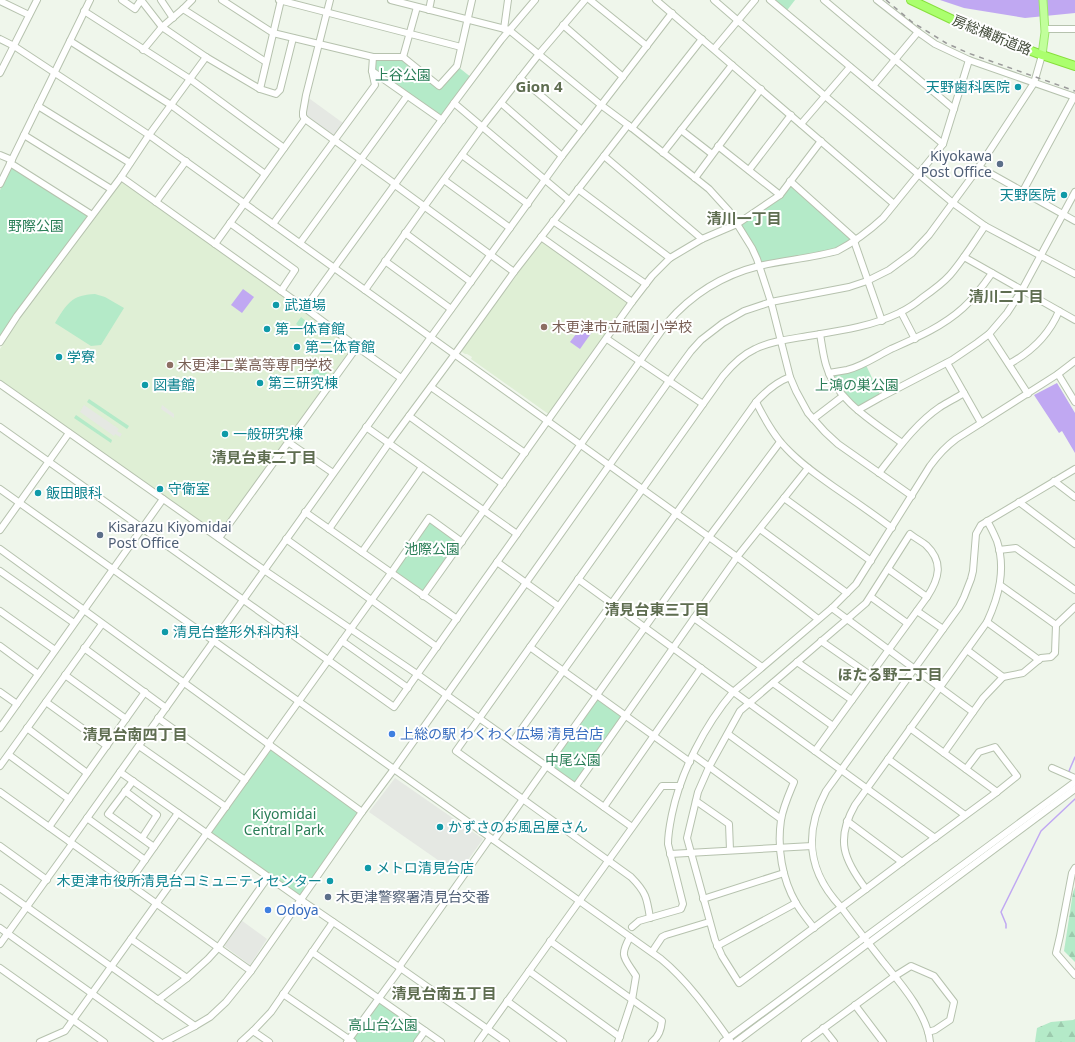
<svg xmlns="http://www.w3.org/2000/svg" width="1075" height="1042" font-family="'Noto Sans','Noto Sans JP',sans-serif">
  <defs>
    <pattern id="forest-firs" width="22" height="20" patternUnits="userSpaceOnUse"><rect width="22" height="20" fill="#b4eac8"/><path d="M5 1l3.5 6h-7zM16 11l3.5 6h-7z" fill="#9ccaad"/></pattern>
  </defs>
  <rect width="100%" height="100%" fill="#eff6eb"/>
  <g fill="#dfefd5">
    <polygon points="121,181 239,263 301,308 352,347 219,534 0,381 0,349 20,317"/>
    <polygon points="541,242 543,242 627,301 627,305 550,414 547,413 471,359 472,357 467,354 465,354 462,352 461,350"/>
  </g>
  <g fill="#b4eac8">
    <polygon points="770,0 795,0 785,13"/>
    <polygon points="373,57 403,57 439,86 457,66 472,78 442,120 372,71"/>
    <polygon points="11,167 88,216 15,313 0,337 0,190"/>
    <polygon points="790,181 854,241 837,251 760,266 737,224 780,195"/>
    <path d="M95,294L105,297L124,308L101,345L91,346L55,323C67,304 71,295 95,294Z"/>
    <polygon points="301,317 316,329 311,336 296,324"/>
    <polygon points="311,362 327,373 322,380 306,369"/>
    <polygon points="865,363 881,397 858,410 829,373"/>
    <polygon points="89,399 129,426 127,429 87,402"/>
    <polygon points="76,415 112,440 111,443 74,418"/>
    <polygon points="429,518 462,542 423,596 391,573"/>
    <polygon points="597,695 626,715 576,786 547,766"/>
    <polygon points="270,748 359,812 301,898 210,833"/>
    <polygon points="377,1003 380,1003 419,1029 420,1033 414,1042 355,1042 353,1040 353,1036"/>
  </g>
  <g fill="url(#forest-firs)">
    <polygon points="1075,887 1075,962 1064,951 1073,892"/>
    <polygon points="1075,1019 1075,1042 1035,1042 1037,1028 1051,1022 1073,1020"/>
  </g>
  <g fill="#e5e8e3">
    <polygon points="310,99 343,123 333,137 305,116 307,100"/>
    <polygon points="84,405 119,429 117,431 122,434 120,437 115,434 114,436 80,412"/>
    <polygon points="162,405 174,414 174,418 161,409"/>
    <polygon points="395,778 483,839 458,874 369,812"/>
    <polygon points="241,920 267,939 250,965 223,945"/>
  </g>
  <g fill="#c0a8f2">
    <polygon points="940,0 1075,0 1075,13 1025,18 964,8"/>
    <polygon points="243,289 254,297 242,313 231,305"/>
    <polygon points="583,325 592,332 580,349 570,342"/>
    <polygon points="1057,383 1075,413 1075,453 1062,431 1059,433 1034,395"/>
  </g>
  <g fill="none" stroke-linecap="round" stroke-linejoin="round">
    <g stroke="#c0a8f2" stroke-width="1.5">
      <polyline points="1071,774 1069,771 1075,757"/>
      <polyline points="1006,928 1006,924 1001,912 1041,831 1075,799"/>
    </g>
    <defs>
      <g id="minor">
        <polyline points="122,0 135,9 141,0"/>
        <polyline points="141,0 162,27 206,57 260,89 276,94 280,90 293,38"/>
        <polyline points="161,0 173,18"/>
        <polyline points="222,0 273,33 373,57 403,57 439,86 457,66 472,0"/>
        <polyline points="279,0 461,47"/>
        <polyline points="330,0 306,95 303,112 303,116 305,119 395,184"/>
        <polyline points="391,0 509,30 601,105 632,128 709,189 729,211 752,248 757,259 771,302 790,377 796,391 808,413 825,432 838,444 912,496"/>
        <polyline points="590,0 647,46"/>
        <polyline points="656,0 894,204"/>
        <polyline points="714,0 825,96 953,203 985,226 1075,274"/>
        <polyline points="770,0 943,144"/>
        <polyline points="824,0 954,109"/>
        <polyline points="877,0 918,32 935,44 969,60 1075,97"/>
        <polyline points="0,1 29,15"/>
        <polyline points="183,9 266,62"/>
        <polyline points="429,10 431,0"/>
        <polyline points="84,11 190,79 284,148"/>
        <polyline points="563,25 623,77"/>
        <polyline points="504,29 508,0"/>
        <polyline points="1045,29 1075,29"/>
        <polyline points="0,39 14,46 149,135 737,557 818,619"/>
        <polyline points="70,41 171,105 265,174"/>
        <polyline points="714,49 755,0"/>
        <polyline points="143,50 162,27 183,9 192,0"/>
        <polyline points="403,57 417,7"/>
        <polyline points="372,71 442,120"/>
        <polyline points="0,73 37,0"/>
        <polyline points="520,78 582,130"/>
        <polyline points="873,86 918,32"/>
        <polyline points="260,89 281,0"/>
        <polyline points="454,103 569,200"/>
        <polyline points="501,103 562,156"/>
        <polyline points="38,106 130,163"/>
        <polyline points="801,124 850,67"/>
        <polyline points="632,128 702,39"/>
        <polyline points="681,130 712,154"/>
        <polyline points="24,135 111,189"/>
        <polyline points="718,146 780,195"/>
        <polyline points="663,153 732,65"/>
        <polyline points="0,155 12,160"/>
        <polyline points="462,155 528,204"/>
        <polyline points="604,156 702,239"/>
        <polyline points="10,163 92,215"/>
        <polyline points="979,167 1075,221"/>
        <polyline points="749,170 791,115"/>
        <polyline points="121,177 305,308 357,347 401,378"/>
        <polyline points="695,178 761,89"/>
        <polyline points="444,180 510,228"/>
        <polyline points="790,181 856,240"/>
        <polyline points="0,184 90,0"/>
        <polyline points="395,185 514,272"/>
        <polyline points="578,189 670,258"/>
        <polyline points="1023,191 1074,97"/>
        <polyline points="156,202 186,161"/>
        <polyline points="553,221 646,284"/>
        <polyline points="230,223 295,270 281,291"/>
        <polyline points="273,224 375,85 372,71 373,57"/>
        <polyline points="405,233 471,282"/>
        <polyline points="541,237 632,302"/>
        <polyline points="854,241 882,321"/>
        <polyline points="300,243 407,96"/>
        <polyline points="215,244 305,119"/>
        <polyline points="964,257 1075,320"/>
        <polyline points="385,261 451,309"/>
        <polyline points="365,290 424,207 482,127 539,54 585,0"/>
        <polyline points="305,308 454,103 501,40 535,0"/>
        <polyline points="901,312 915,339"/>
        <path d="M820,334C822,345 823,355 826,365C835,400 875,423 902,443"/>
        <polyline points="989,334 1028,394"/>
        <polyline points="607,339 703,404"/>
        <polyline points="0,342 17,316 121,177 149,135 206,57"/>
        <polyline points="947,363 981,423"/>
        <path d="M1009,364C1031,352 1049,335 1059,311"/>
        <path d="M829,373C835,372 841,371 847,370C863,366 877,356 891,349C916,338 942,327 963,308C974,298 983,286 992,273"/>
        <polyline points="1058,374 1075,402"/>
        <polyline points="0,384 264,570 417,674 632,827"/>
        <polyline points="431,387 525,453"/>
        <path d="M756,402C764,418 773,435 786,448C800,463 817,475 834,487C853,500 873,514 892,528"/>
        <polyline points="858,410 881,397 952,360 977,343 989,334 1007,313 1022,290 1075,192"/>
        <polyline points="409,416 503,484"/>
        <polyline points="813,419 843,396"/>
        <path d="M0,427L394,707L667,323C692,294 723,275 759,266C785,260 812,258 837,251C854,242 869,231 883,218L943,144L969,60"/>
        <polyline points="366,427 517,534"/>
        <polyline points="288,442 333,473"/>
        <path d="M879,473C897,450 915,424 940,407C948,402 956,398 964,393"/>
        <polyline points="1054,481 1075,497"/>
        <path d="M0,489L661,959C688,981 711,1014 731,1042"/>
        <polyline points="784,498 871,561"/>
        <polyline points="1019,502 1075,544"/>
        <polyline points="305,512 457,619"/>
        <polyline points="329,529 389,443 455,354 514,272 628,125"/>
        <polyline points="760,529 847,593"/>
        <polyline points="0,530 69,433"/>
        <polyline points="219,538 357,347"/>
        <polyline points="286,539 437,647"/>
        <polyline points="0,549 362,812"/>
        <polyline points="999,550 1016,548 1075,590"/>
        <polyline points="362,552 422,467"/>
        <polyline points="497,562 558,606"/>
        <polyline points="888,569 927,597"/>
        <polyline points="0,571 74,623"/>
        <polyline points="578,579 935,838"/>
        <polyline points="1000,585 1056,625"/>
        <polyline points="423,596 632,302 652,276 670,258 702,239 737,224 780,195 821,141"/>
        <polyline points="871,597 907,623"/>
        <polyline points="832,608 973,712"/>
        <polyline points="0,611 55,650"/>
        <polyline points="917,611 943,629"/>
        <polyline points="694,618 762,667"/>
        <polyline points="987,622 1039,660"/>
        <polyline points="342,641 408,688"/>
        <polyline points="821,641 870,675"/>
        <polyline points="0,646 38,674"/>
        <polyline points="530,647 690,762"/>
        <polyline points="84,648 166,708"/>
        <polyline points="967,650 1003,677"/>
        <polyline points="797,662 852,700"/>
        <polyline points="65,675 126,719"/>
        <polyline points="773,683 833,726"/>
        <polyline points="0,692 17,704"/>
        <polyline points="46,702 107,746"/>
        <polyline points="158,718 245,780"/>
        <polyline points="0,728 163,499"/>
        <polyline points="27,728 87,773"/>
        <polyline points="910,728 997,792"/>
        <path d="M728,734L794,782C789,794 783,807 781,820C777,848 782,879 796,903C801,912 808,920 814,928"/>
        <path d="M513,741L756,402C766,391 776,382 790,377"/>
        <polyline points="268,744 391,573 429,518 462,542"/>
        <polyline points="139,746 226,807"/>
        <path d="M815,751L927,597C939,579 944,562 926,545C921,541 915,538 910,534L866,603L740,711L709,767L698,792L687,838L715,940L722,956L739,983L866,889L902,862L997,792L1017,776L995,747L979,752L966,769"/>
        <polyline points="944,753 983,698 1003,677 1023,673 1041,658 1051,657 1055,653 1056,625 1075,607"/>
        <polyline points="9,755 69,799"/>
        <polyline points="693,755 781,819"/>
        <polyline points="888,759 965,815"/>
        <polyline points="0,766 102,624"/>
        <polyline points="1052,768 1075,778"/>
        <polyline points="120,772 301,900 399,967 506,1042"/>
        <polyline points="133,781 108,814 154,847"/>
        <polyline points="576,786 737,557 808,468"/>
        <polyline points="125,791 157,815 142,838"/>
        <polyline points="0,792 251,971"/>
        <polyline points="696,801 729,824 730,850"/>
        <polyline points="604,807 701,668"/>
        <polyline points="87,818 145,860"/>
        <polyline points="847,821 902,862"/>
        <polyline points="49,827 145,692"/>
        <polyline points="494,840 709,537 780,442"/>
        <polyline points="70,842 431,337 562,156 672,13"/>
        <polyline points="0,846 47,880"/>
        <polyline points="670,854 812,846"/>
        <polyline points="1075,868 1072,873 1060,936 1056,953 1075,975"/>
        <polyline points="128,884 178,813"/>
        <polyline points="0,888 195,1026"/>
        <path d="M866,889C844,860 835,840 855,805L987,622C999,596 1006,569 997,541C994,534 991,527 987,521"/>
        <polyline points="703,899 784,873"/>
        <path d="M650,918C647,898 646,892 631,877L456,751L723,376C732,365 742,355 755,349C771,341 791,339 808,336C839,331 870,327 899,313C907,309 915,304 922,298C932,291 942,284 950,275C963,260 974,242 985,226"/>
        <path d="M632,927L639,921L681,909L683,904L668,844C668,833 670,824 672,814C681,771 705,725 733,692L832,608L856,584L930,466C938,455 945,447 956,439L1058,374L1075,361"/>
        <polyline points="0,928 160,1042"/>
        <polyline points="131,939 187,978"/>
        <path d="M550,941L662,1021C661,1030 659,1036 652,1042"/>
        <polyline points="0,944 72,844"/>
        <polyline points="717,946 796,903"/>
        <polyline points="312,952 441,1042"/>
        <polyline points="652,952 662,937 666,935 709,922"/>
        <polyline points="399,967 490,838"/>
        <polyline points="0,968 104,1042"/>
        <polyline points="529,971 620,1037"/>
        <polyline points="283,994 353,1042"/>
        <polyline points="158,1000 187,978 208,959 218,948 268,877"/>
        <polyline points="507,1001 563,1042"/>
        <polyline points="855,1005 883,1042"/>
        <polyline points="823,1028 834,1042"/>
        <polyline points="253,1031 269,1042"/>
        <polyline points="40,1042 65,1031 270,745"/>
        <polyline points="165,1042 195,1026 210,1017 226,1002 251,971 362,812 394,769 669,381 691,351 701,340 723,323 744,311 771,302 849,287 867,281 889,270 912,253 929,235 979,167 1034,83 1042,55"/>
        <polyline points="241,1042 253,1031 271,1012 333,922"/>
        <polyline points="347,1042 401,968"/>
        <polyline points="417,1042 425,1031"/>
        <polyline points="478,1042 662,786 680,786"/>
        <path d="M618,1042L632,1000L636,976C624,957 619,957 630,937"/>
        <polyline points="723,1042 1075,782"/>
        <polyline points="736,1042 1075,789"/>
        <polyline points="805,1042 895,976 911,966 934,976 954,1002 950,1020 935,1030 928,1032"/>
        <path d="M930,1042C927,1014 902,985 884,963C870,945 855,926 841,907C808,872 803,834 826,791L959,607L964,597L971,579L973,571L976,534L981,525L1075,469"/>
      </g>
      <polyline id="major" points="1042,55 1045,32 1043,0"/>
      <polyline id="highway" points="911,0 970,28 1042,55 1075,66"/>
    </defs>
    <use href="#minor" stroke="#b6c2ae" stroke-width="8"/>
    <use href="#major" stroke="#9ae66a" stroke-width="9"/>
    <use href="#highway" stroke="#87df3c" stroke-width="10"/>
    <use href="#minor" stroke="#fff" stroke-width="6"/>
    <use href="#major" stroke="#c1ff9b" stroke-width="7"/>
    <use href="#highway" stroke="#abff6e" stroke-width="8"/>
    <polyline stroke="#9a9a9a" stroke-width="1.5" stroke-dasharray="5 5" stroke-linecap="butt" points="886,0 912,22 946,43 968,53 1075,91"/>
  </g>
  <g fill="#0f9aa8" stroke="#fff" stroke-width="1.5">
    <circle cx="1018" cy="87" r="4"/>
    <circle cx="1064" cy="195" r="4"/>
    <circle cx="276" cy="305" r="4"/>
    <circle cx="267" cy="329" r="4"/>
    <circle cx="297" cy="347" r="4"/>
    <circle cx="59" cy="357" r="4"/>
    <circle cx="260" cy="383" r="4"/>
    <circle cx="145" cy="385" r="4"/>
    <circle cx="225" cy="434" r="4"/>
    <circle cx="160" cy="489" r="4"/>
    <circle cx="38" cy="493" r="4"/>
    <circle cx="165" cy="632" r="4"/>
    <circle cx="440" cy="827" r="4"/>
    <circle cx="368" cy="868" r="4"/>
    <circle cx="330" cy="881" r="4"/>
  </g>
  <g fill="#5c6f8a" stroke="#fff" stroke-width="1.5">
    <circle cx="1000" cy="164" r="4"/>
    <circle cx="100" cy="535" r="4"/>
    <circle cx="328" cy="897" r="4"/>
  </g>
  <g fill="#8d6e63" stroke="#fff" stroke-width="1.5">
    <circle cx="544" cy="327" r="4"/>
    <circle cx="170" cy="365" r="4"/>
  </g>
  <g fill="#3f7fe0" stroke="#fff" stroke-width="1.5">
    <circle cx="392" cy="734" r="4"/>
    <circle cx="268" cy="910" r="4"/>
  </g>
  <g text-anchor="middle" stroke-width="4" stroke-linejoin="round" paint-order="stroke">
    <g font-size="14" fill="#414a39" stroke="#fff">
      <text transform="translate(992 35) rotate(22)" y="5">房総横断道路</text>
    </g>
    <g font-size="14" fill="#2a7e57" stroke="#fff">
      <text x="403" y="80">上谷公園</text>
      <text x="36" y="231">野際公園</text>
      <text x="857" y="390">上鴻の巣公園</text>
      <text x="432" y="554">池際公園</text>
      <text x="573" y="765">中尾公園</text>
      <text x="284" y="819">Kiyomidai<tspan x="284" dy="16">Central Park</tspan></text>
      <text x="383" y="1030">高山台公園</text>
    </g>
    <g font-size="14" fill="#0d838f" stroke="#fff" text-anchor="start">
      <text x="1010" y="92" text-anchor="end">天野歯科医院</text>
      <text x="1056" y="200" text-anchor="end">天野医院</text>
      <text x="284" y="310">武道場</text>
      <text x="275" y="334">第一体育館</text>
      <text x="305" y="352">第二体育館</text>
      <text x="67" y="362">学寮</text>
      <text x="268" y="388">第三研究棟</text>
      <text x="153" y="390">図書館</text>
      <text x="233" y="439">一般研究棟</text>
      <text x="168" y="494">守衛室</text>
      <text x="46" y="498">飯田眼科</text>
      <text x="173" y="637">清見台整形外科内科</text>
      <text x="448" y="832">かずさのお風呂屋さん</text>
      <text x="376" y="873">メトロ清見台店</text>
      <text x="322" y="886" text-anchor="end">木更津市役所清見台コミュニティセンター</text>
    </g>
    <g font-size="14" fill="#4e5e75" stroke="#fff" text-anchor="start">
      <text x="992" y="161" text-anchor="end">Kiyokawa<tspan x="992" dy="16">Post Office</tspan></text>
      <text x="108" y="532">Kisarazu Kiyomidai<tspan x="108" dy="16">Post Office</tspan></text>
      <text x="336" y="902">木更津警察署清見台交番</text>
    </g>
    <g font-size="14" fill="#785e54" stroke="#fff" text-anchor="start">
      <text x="552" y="332">木更津市立祇園小学校</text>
      <text x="178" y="370">木更津工業高等専門学校</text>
    </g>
    <g font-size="14" fill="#366cbe" stroke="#fff" text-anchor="start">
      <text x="400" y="739">上総の駅 わくわく広場 清見台店</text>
      <text x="276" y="915">Odoya</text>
    </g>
    <g font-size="15" font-weight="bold" fill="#5e6d50" stroke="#fff">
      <text x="539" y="92">Gion 4</text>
      <text x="744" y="224">清川一丁目</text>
      <text x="1006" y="302">清川二丁目</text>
      <text x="264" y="463">清見台東二丁目</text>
      <text x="657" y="615">清見台東三丁目</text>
      <text x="890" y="680">ほたる野二丁目</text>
      <text x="135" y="740">清見台南四丁目</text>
      <text x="444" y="999">清見台南五丁目</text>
    </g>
  </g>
</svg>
